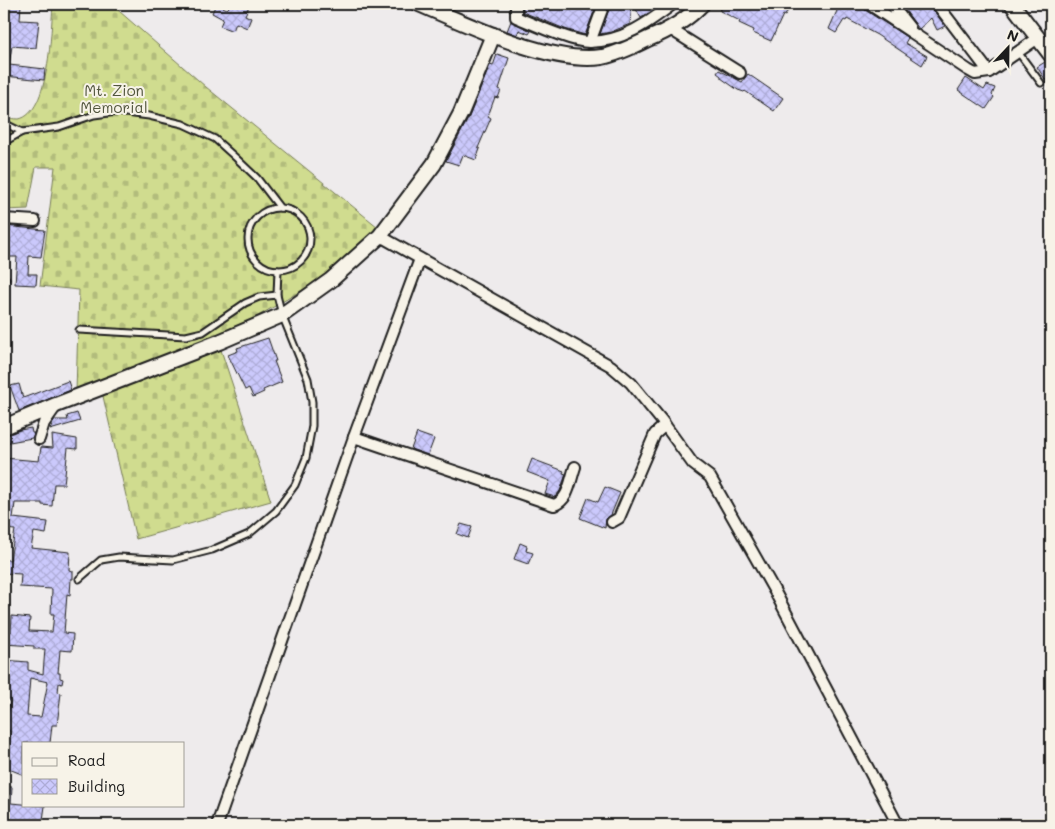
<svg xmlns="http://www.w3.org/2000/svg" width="1055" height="829" font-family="Mali,sans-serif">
  <defs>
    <pattern id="cemetery-stones" width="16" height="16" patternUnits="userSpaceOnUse" patternTransform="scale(1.25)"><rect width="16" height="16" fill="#d0dc8f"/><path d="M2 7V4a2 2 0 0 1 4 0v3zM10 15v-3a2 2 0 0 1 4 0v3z" fill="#b2bc7b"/></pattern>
    <pattern id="building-cross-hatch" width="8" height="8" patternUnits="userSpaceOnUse" patternTransform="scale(1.25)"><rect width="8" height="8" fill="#cbc9fc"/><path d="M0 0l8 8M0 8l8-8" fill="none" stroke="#aeacd7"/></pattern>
  </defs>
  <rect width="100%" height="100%" fill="#eeebec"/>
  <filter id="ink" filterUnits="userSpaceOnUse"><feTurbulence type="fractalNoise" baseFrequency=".02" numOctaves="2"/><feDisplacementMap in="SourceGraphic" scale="10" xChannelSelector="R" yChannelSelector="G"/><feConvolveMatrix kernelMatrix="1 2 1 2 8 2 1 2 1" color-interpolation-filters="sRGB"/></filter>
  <g filter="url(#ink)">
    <g fill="url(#cemetery-stones)" stroke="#767c56">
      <path d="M53,4H111L206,87L378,227L328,275L241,326L76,392L79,290L40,286L55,167H36L28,209L4,210V118C8,118 15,119 19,119C50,113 51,28 53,4Z"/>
      <polygon points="220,347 271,501 136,539 102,392"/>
    </g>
    <g fill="url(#building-cross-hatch)" stroke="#1c1c1c" fill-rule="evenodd">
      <polygon points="8,4 21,4 20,20 39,21 36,48 12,46 9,65 45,69 44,80 4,76 4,18 8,18"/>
      <polygon points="216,4 227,9 232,4 250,4 245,15 251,18 247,28 236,23 233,31 220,26 223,19 212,13"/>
      <polygon points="523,4 597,4 585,35 565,29 523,12"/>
      <polygon points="611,4 632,4 630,24 611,32 600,34"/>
      <polygon points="633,4 662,4 641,18"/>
      <polygon points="719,4 791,4 785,16 783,15 771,41 753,33 754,30 739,23 740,21 720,11"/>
      <polygon points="840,4 862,4 865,10 908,38 905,43 927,56 922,65 877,35 847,19 846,21 844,20 836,33 829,29"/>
      <polygon points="905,4 912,4 917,11 926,4 930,4 932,8 945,26 937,30 931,18 919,29 902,6"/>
      <polygon points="511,21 531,31 529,34 519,30 517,35 507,31"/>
      <polygon points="497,54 509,58 499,89 501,90 498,98 495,97 488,116 491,118 478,148 480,149 476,160 463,155 459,165 446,161 469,117 490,65 493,66"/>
      <polygon points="1045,62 1051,71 1051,88 1037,67"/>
      <polygon points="719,70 742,82 748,74 783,98 774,111 745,91 744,92 738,90 721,78 721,76 717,73"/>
      <polygon points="966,78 984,90 987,85 995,88 992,95 994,97 986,109 958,90"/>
      <polygon points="5,226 45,230 41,257 29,256 28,274 37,274 36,285 15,284 17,257 4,257"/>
      <polygon points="268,338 276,361 274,361 282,382 263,390 264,392 253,397 249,388 245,390 228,355 238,351 237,348"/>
      <polygon points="68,381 71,390 19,411 10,386 19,384 23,398"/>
      <polygon points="77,413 80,421 50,430 54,420 68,420 67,416"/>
      <polygon points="31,428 32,433 34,433 32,438 4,443 4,436 20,430"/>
      <polygon points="417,433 434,439 428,455 411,449"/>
      <path d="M52,435L77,439V449L68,448L64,484H54L52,506L42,505V503H15L13,518L48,522L46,534L34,532L31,548L70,552L69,570L73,571V579H71L70,595L67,594L64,633L73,634L72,651L60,650L58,673H60V678L63,679L62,684L59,683L58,692L61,693L57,725H52L50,743H24V775L4,767L8,757L10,731L7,730V719L10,701L4,700V660L28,662V670L43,674L45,649H34V646L4,644L5,632H11L12,616L30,618L29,631L52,632L54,614H51L52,589L20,587L21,574L4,573V560H10L15,530L4,529V458L39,461L41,447L53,448ZM30,678L48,682L41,717L27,716Z"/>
      <polygon points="532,459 564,471 563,473 566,474 560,491 555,497 545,494 550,481 527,472"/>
      <polygon points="605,487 620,493 611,515 606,519 605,528 580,518 588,498 598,502"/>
      <polygon points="461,524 472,527 468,538 457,534"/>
      <polygon points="520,543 527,546 526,551 533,553 528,564 514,559"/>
      <polygon points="4,787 12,787 11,803 45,806 43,820 35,819 35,825 4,825"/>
    </g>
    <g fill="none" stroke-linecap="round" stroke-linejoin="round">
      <defs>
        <g id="lane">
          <polyline points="1018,52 1041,83"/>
          <polyline points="4,123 22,132 4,142"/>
          <polyline points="22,132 59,127 94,115 117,112 149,116 183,124 215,139 236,158 257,178 280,208"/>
          <circle cx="279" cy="239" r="31"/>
          <polyline points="4,279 6,279"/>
          <polyline points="79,330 186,336 203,332 245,303 259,297 277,295"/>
          <polyline points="79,579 101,560 119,557 173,560 212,550 249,534 276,511 295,485 306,458 312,426 312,402 308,379 282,315 277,295 278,270"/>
        </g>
        <g id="street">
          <path d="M516,4V17C533,24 572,42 589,42C622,42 648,23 673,4"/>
          <polyline points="869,4 968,70 975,74 989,72 1038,38"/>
          <polyline points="891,4 910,28"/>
          <polyline points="937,4 989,72"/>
          <polyline points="670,29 740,73"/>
          <polyline points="590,42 604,4"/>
          <polyline points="4,219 35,221"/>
          <polyline points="380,236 611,366 631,383 662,421 693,464 710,477 774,590 898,825"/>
          <path d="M354,437L554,505C569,500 570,481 575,467"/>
          <polyline points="39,439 44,423 56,406"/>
          <polyline points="612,522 619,518 655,434 665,425"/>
          <polyline points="217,825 354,437 420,259"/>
        </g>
        <g id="secondary">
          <path d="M419,4C466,24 551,65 602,57C617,54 634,46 648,39C668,31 687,20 702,4"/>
          <polyline points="1012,4 1051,55"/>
          <polyline points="4,427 56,405 219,342 282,315 331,280 380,236 434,164 461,113 493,35"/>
        </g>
      </defs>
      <use href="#lane" stroke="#1c1c1c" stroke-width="9"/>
      <use href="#street" stroke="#1c1c1c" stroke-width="14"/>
      <use href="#secondary" stroke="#1c1c1c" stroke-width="18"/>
      <use href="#lane" stroke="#f7f3e8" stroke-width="5"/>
      <use href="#street" stroke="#f7f3e8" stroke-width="10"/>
      <use href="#secondary" stroke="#f7f3e8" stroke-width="14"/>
    </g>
  </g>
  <g text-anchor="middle" stroke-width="4" stroke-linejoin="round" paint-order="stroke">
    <g font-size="15" fill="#52563e" stroke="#f7f3e8">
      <text x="114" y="96">Mt. Zion<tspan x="114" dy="17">Memorial</tspan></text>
    </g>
  </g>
  <rect width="1055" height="829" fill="none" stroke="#f7f3e8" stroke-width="20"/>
  <rect x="10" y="10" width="1035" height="809" fill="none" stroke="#1c1c1c" stroke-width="2" filter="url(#ink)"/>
  <rect x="22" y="742" width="162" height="65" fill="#f7f3e8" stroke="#9f9d96"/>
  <rect x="32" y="758" width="25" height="8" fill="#f7f3e8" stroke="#9f9d96"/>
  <text x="68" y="766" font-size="15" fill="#1c1c1c">Road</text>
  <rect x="32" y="779" width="25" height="15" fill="url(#building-cross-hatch)" stroke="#9f9d96"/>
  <text x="68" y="792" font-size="15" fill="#1c1c1c">Building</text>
  <g transform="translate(1008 48) rotate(22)" stroke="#f7f3e8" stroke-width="4" paint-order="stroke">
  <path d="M0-4L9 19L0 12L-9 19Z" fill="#1c1c1c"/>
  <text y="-8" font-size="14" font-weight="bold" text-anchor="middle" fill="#1c1c1c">N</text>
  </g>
</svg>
